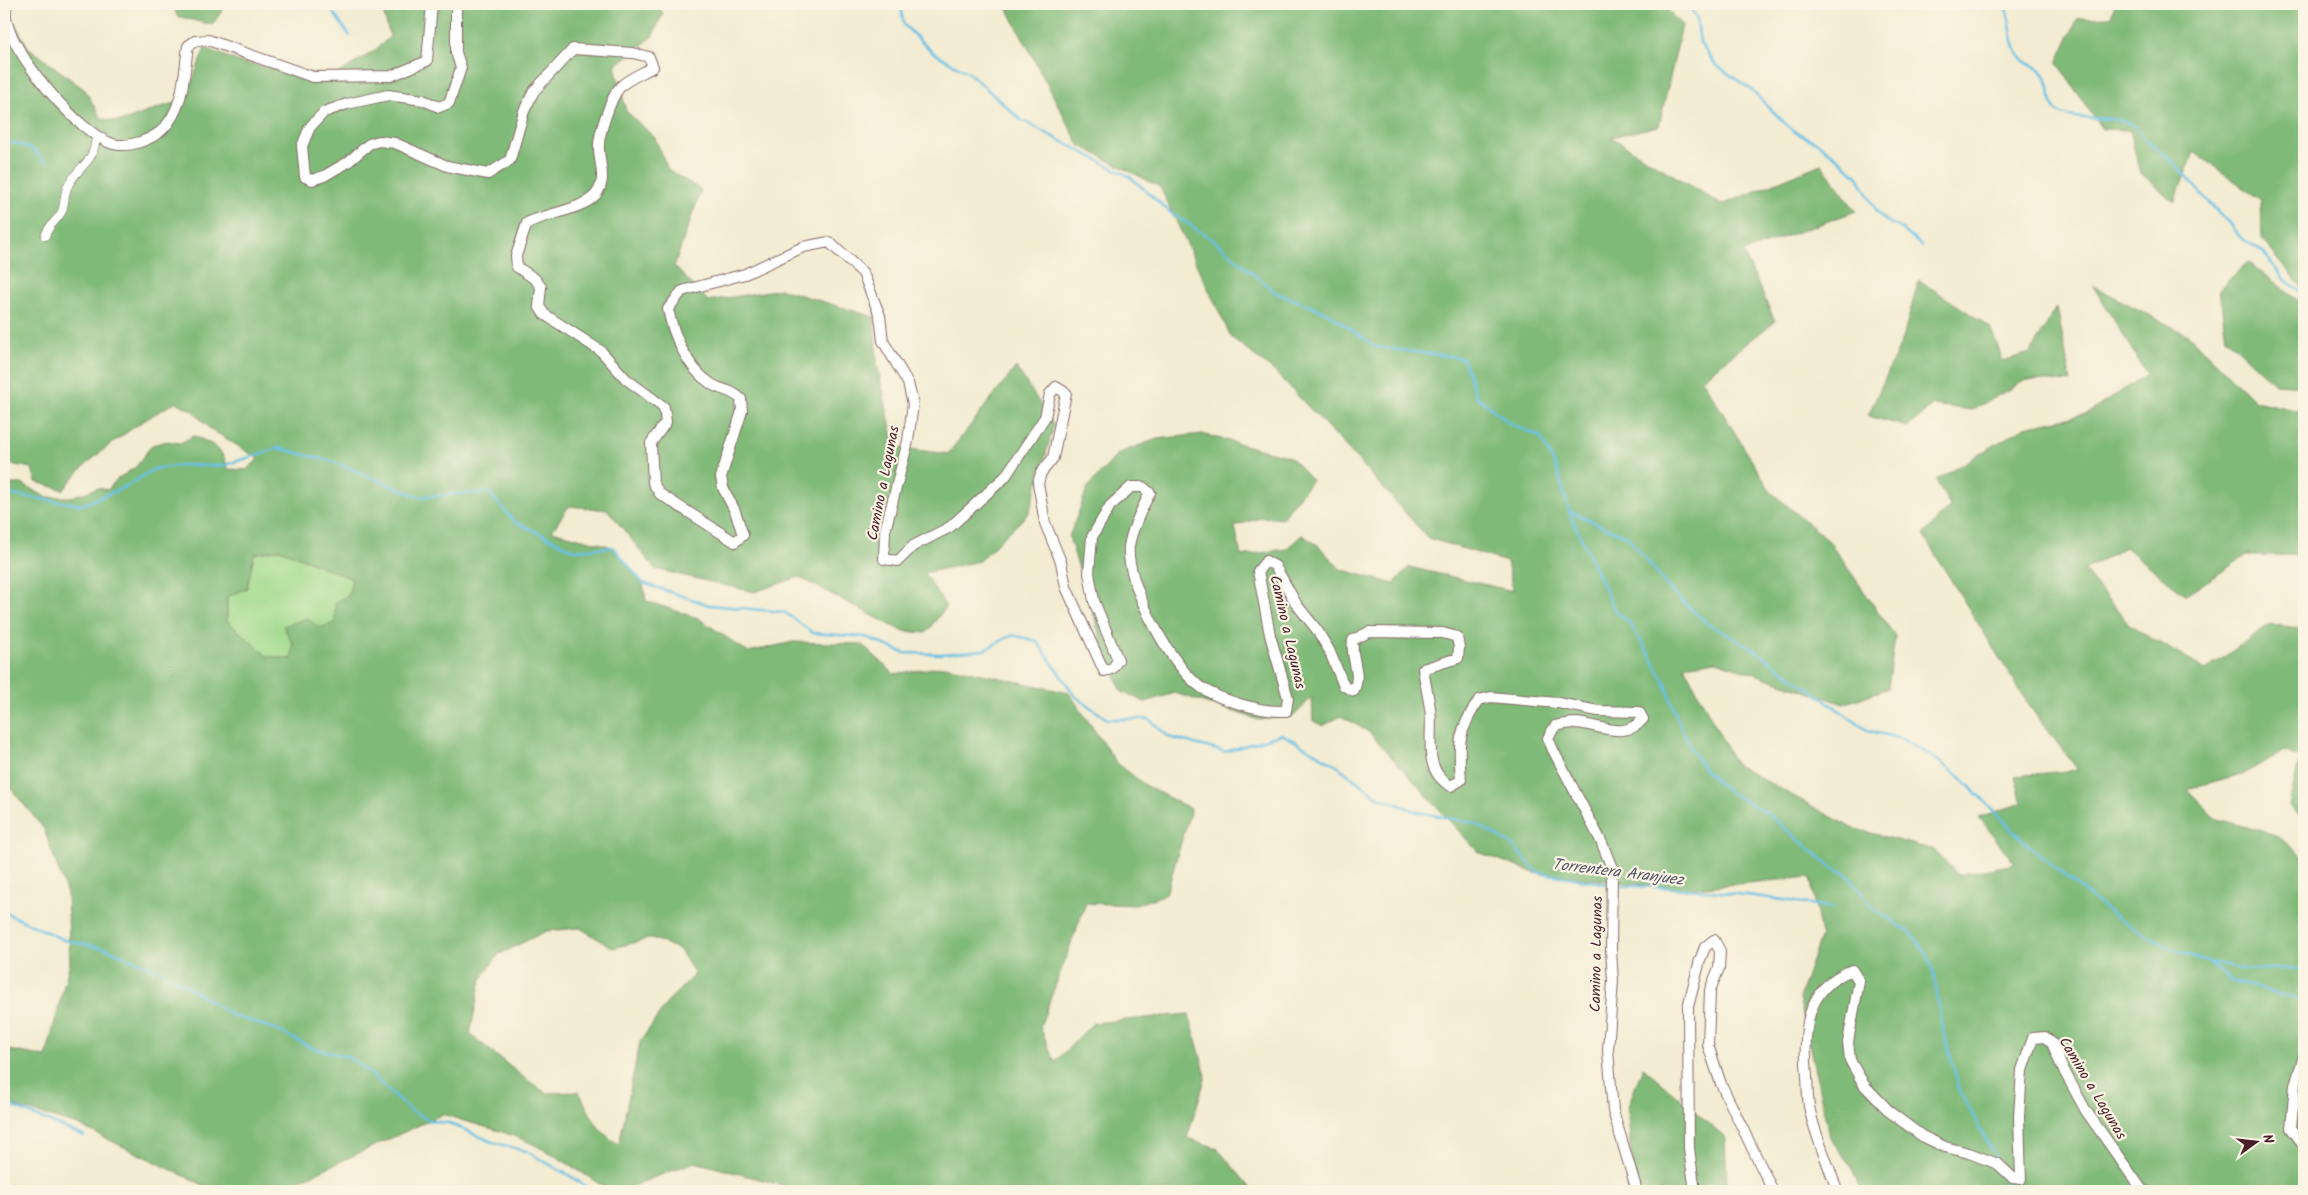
<svg xmlns="http://www.w3.org/2000/svg" width="2308" height="1195" font-family="Kalam,sans-serif">
  <rect width="100%" height="100%" fill="#fcf5e5"/>
  <filter id="ink" filterUnits="userSpaceOnUse"><feTurbulence type="fractalNoise" baseFrequency=".02" numOctaves="2"/><feDisplacementMap in="SourceGraphic" scale="10" xChannelSelector="R" yChannelSelector="G"/><feConvolveMatrix kernelMatrix="1 2 1 2 8 2 1 2 1" color-interpolation-filters="sRGB"/></filter>
  <filter id="wash" filterUnits="userSpaceOnUse"><feTurbulence type="fractalNoise" baseFrequency=".0096" numOctaves="4" result="noise"/><feDisplacementMap in="SourceGraphic" scale="20" xChannelSelector="R" yChannelSelector="G"/><feGaussianBlur stdDeviation="1.12" result="paint"/><feColorMatrix in="noise" values="0 0 0 0 0 0 0 0 0 0 0 0 0 0 0 0 0 1.4 0 .05"/><feComposite in="paint" operator="in"/></filter>
  <g filter="url(#wash)">
    <rect width="100%" height="100%" fill="#f3ecd2"/>
    <polygon fill="#a1da8c" stroke="#767c5c" points="280,549 352,579 349,595 336,623 320,628 293,644 292,659 267,656 227,621 227,597 247,588 254,554"/>
    <g fill="#80ba78" stroke="#656c52" fill-rule="evenodd">
      <path d="M4,4L28,47L85,90L101,118C122,125 127,120 147,112C159,107 172,104 185,100L205,48L242,63L296,72L336,75L374,51L390,37L381,4H655L663,13L652,37L615,66L626,111L655,138L668,170L701,190L674,266L708,301L781,289L874,317L877,364L895,447L948,454L1016,367L1054,425L1029,513L979,561L924,573L946,607L926,633L902,631L799,577L754,592L655,569L608,510L569,506L552,531L613,547L643,583L646,601L698,618L748,652L793,642L862,644L894,674L946,666L1069,693L1116,762L1146,786L1191,809L1166,894L1135,905L1086,903L1040,1027L1055,1062L1093,1023L1189,1014L1206,1076L1187,1138L1217,1148L1253,1191H804L695,1162L619,1191H611C586,1176 561,1158 535,1145C505,1130 473,1125 443,1114L277,1191H216L78,1125L4,1103V1049L46,1057L70,962L67,894L44,829L4,780V484H22L46,497H71L98,488L108,490L117,479L136,467L152,445L167,441L180,443L194,436C214,445 222,447 228,469L246,470L259,459L209,428L193,411L176,402C143,419 84,459 64,490L36,482L32,468L4,463ZM280,549L352,579L349,595L335,603V623L320,628L307,618L283,626L293,644L292,659L267,656L227,621V597L247,588L254,554ZM580,928L613,948L652,938L680,950L695,974L670,999L640,1042L619,1144C596,1132 591,1114 579,1092L546,1093L523,1077L470,1034L481,979L498,955L546,931Z"/>
      <polygon points="173,4 227,4 212,25 177,16"/>
      <polygon points="1005,4 1661,4 1682,25 1659,126 1611,137 1722,205 1821,164 1856,211 1743,252 1775,321 1702,379 1771,492 1829,541 1895,636 1888,688 1844,704 1716,661 1684,666 1735,764 1852,828 1934,850 1958,875 2015,864 1979,817 2022,803 2015,776 2078,770 2030,707 1923,535 1950,506 1936,480 2025,427 2087,414 2147,374 2093,286 2188,335 2255,401 2304,412 2304,555 2247,555 2186,595 2125,547 2084,570 2130,626 2206,670 2270,624 2304,629 2304,820 2289,806 2300,758 2284,751 2245,773 2187,789 2217,819 2276,835 2304,857 2304,1191 1861,1191 1851,1166 1830,1138 1799,998 1821,935 1810,877 1684,889 1535,873 1478,852 1369,732 1341,716 1323,726 1313,721 1312,697 1294,716 1259,720 1175,693 1145,702 1122,692 1106,655 1069,537 1088,487 1119,453 1157,439 1202,434 1290,457 1312,480 1281,519 1263,517 1235,526 1241,556 1286,549 1302,535 1318,545 1340,569 1394,584 1409,567 1513,591 1507,562 1428,538 1341,441 1274,371 1231,337 1160,187 1079,145"/>
      <polygon points="2115,4 2304,4 2304,290 2262,240 2261,200 2194,152 2174,202 2141,173 2129,130 2102,129 2057,63 2078,18 2111,17"/>
      <polygon points="2248,262 2304,305 2304,386 2275,384 2226,338 2219,289"/>
      <polygon points="1919,280 1990,327 2003,361 2030,353 2057,307 2071,382 2026,380 1972,410 1933,405 1908,427 1868,416 1902,341"/>
      <polygon points="1643,1067 1725,1137 1727,1191 1642,1191 1632,1179 1628,1106"/>
    </g>
    <g fill="none" stroke-linecap="round" stroke-linejoin="round">
      <g stroke="#68c0e5" stroke-width="2.5">
        <polyline points="327,4 350,36"/>
        <polyline points="900,4 904,25 932,52 969,73 1021,120 1130,177 1171,213 1215,241 1276,293 1328,313 1376,347 1463,358 1476,396 1511,424 1541,437 1558,472 1569,511 1628,537 1671,591 1709,625 1749,646 1867,730 1902,739 1930,755 1959,776 2027,844 2110,913 2149,937 2179,952 2209,962 2239,969 2304,969"/>
        <polyline points="1688,4 1697,19 1700,43 1715,64 1750,89 1793,131 1818,143 1839,159 1858,177 1876,210 1884,220 1900,228 1922,246"/>
        <path d="M2004,4C2013,20 2008,46 2023,60C2032,69 2040,63 2046,78C2051,88 2048,101 2056,110C2068,123 2109,114 2130,123C2136,126 2143,136 2148,142C2156,149 2165,154 2172,161C2188,178 2204,197 2220,215L2229,222L2240,237L2263,252L2283,278L2304,294"/>
        <path d="M4,143C12,142 25,145 32,149C38,153 41,159 47,162"/>
        <polyline points="4,498 13,495 82,505 127,486 154,469 183,465 222,466 278,448 334,462 419,497 488,492 514,521 574,550 613,547 643,583 709,605 784,612 813,633 866,637 904,653 941,654 984,650 1012,635 1037,641 1075,696 1107,719 1149,719 1169,737 1225,752 1282,734 1333,763 1378,797 1418,812 1474,823 1511,844 1537,872 1608,884"/>
        <polyline points="1569,512 1615,611 1628,621 1651,657 1666,685 1677,718 1693,752 1705,771 1729,792 1765,812 1834,869 1845,872 1873,908 1911,933 1928,955 1935,981 1942,1028 1961,1094 1997,1160"/>
        <path d="M1614,885C1687,887 1761,895 1833,908"/>
        <polyline points="4,912 64,940 107,949 166,973 233,1016 275,1029 312,1048 348,1057 364,1068 411,1111 431,1121 449,1123 492,1142 526,1151 570,1176 593,1191"/>
        <polyline points="2210,963 2231,981 2304,1001"/>
        <polyline points="4,1103 84,1136"/>
        <polyline points="2003,1174 2011,1191"/>
      </g>
    </g>
  </g>
  <g filter="url(#ink)">
    <g fill="none" stroke-linecap="round" stroke-linejoin="round">
      <defs>
        <path id="minor" d="M45,236C48,225 58,220 62,211C65,203 64,195 67,188C78,164 95,165 96,135"/>
        <g id="tertiary">
          <path d="M6,4C6,10 5,17 7,23C16,58 78,133 113,144C128,148 152,140 163,129C184,108 184,74 188,46L195,41L208,40L313,77L391,76L427,61L432,4"/>
          <path d="M456,4V52L461,68L449,103L439,107L423,100L388,95L347,104L324,112L310,127L302,146L305,177L312,180L324,176L348,162L369,144L379,141L395,143L447,166L488,174L510,160L524,111L534,91L573,49L633,53L649,57L653,67C643,73 627,79 620,87C611,97 598,135 599,148C599,164 607,179 597,193C586,209 545,214 527,223L516,256L517,267L535,279L541,287L539,306L544,314L601,351L626,379L664,407L666,422L651,443L653,483L660,494L735,542L743,535L735,511L723,488L721,477L742,411L741,399C730,388 720,391 710,383C687,368 673,334 668,309L682,291L745,274L803,247L829,242L863,273L880,316L883,341L908,383L913,404L908,441L885,531L884,559L898,561L913,546L950,527L1005,477L1045,417L1050,394L1056,387L1066,393L1053,458L1041,473L1038,483L1045,523L1061,562L1066,587L1104,671L1112,669L1118,660L1094,601L1089,573L1092,537L1110,506L1131,487H1143L1150,493C1142,508 1132,528 1129,546C1125,582 1172,669 1202,688C1222,701 1262,712 1286,711L1288,698L1270,635L1258,571L1266,561L1275,566L1297,605L1317,630L1329,650L1344,686L1354,691C1362,671 1350,660 1353,640L1369,632L1443,633L1457,637L1459,648L1458,658L1423,669C1425,682 1428,695 1430,708C1434,736 1421,770 1451,786L1461,780C1458,743 1458,731 1479,700L1491,697L1558,703L1598,711L1639,712L1643,719C1625,741 1598,724 1575,723C1568,723 1561,725 1555,726L1548,738L1553,750L1601,841L1612,868L1611,950L1613,981L1608,1050L1613,1111L1637,1191"/>
          <polyline points="2304,1056 2295,1085 2291,1128 2304,1145"/>
          <polyline points="1695,1191 1689,1149 1688,1007 1700,960 1705,947 1714,940 1720,951 1719,968 1710,990 1708,1045 1721,1084 1773,1191"/>
          <path d="M1837,1191C1829,1165 1816,1138 1810,1111C1807,1100 1808,1088 1807,1077C1803,1033 1804,988 1852,970L1859,981L1848,1042L1850,1060L1864,1085L1891,1113L1922,1136L1945,1147L1969,1153L1998,1164L2013,1178L2021,1179L2019,1117L2022,1070L2033,1038L2045,1037L2052,1043L2061,1065L2086,1111L2142,1190L2146,1191"/>
        </g>
      </defs>
      <use href="#minor" stroke="#856765" stroke-width="9"/>
      <use href="#tertiary" stroke="#856765" stroke-width="12"/>
      <use href="#minor" stroke="#fff" stroke-width="8"/>
      <use href="#tertiary" stroke="#fff" stroke-width="10"/>
    </g>
  </g>
  <g text-anchor="middle" stroke-width="4.5" stroke-linejoin="round" paint-order="stroke">
    <g font-size="15" fill="#4a1f2b" stroke="#fcf5e5">
      <text transform="translate(883 483) rotate(-79)" y="5">Camino a Lagunas</text>
      <text transform="translate(1288 632) rotate(77)" y="5">Camino a Lagunas</text>
      <text transform="translate(1596 954) rotate(-89)" y="5">Camino a Lagunas</text>
      <text transform="translate(2093 1088) rotate(59)" y="5">Camino a Lagunas</text>
    </g>
    <g font-size="16" font-style="italic" fill="#54576c" stroke="#fcf5e5">
      <text transform="translate(1618 871) rotate(7)" y="6">Torrentera Aranjuez</text>
    </g>
  </g>
  <rect width="2308" height="1195" fill="none" stroke="#fcf5e5" stroke-width="20"/>
  <g transform="translate(2256 1142) rotate(75)" stroke="#fcf5e5" stroke-width="4" paint-order="stroke">
  <path d="M0-4L9 19L0 12L-9 19Z" fill="#4a1f2b"/>
  <text y="-8" font-size="14" font-weight="bold" text-anchor="middle" fill="#4a1f2b">N</text>
  </g>
</svg>
